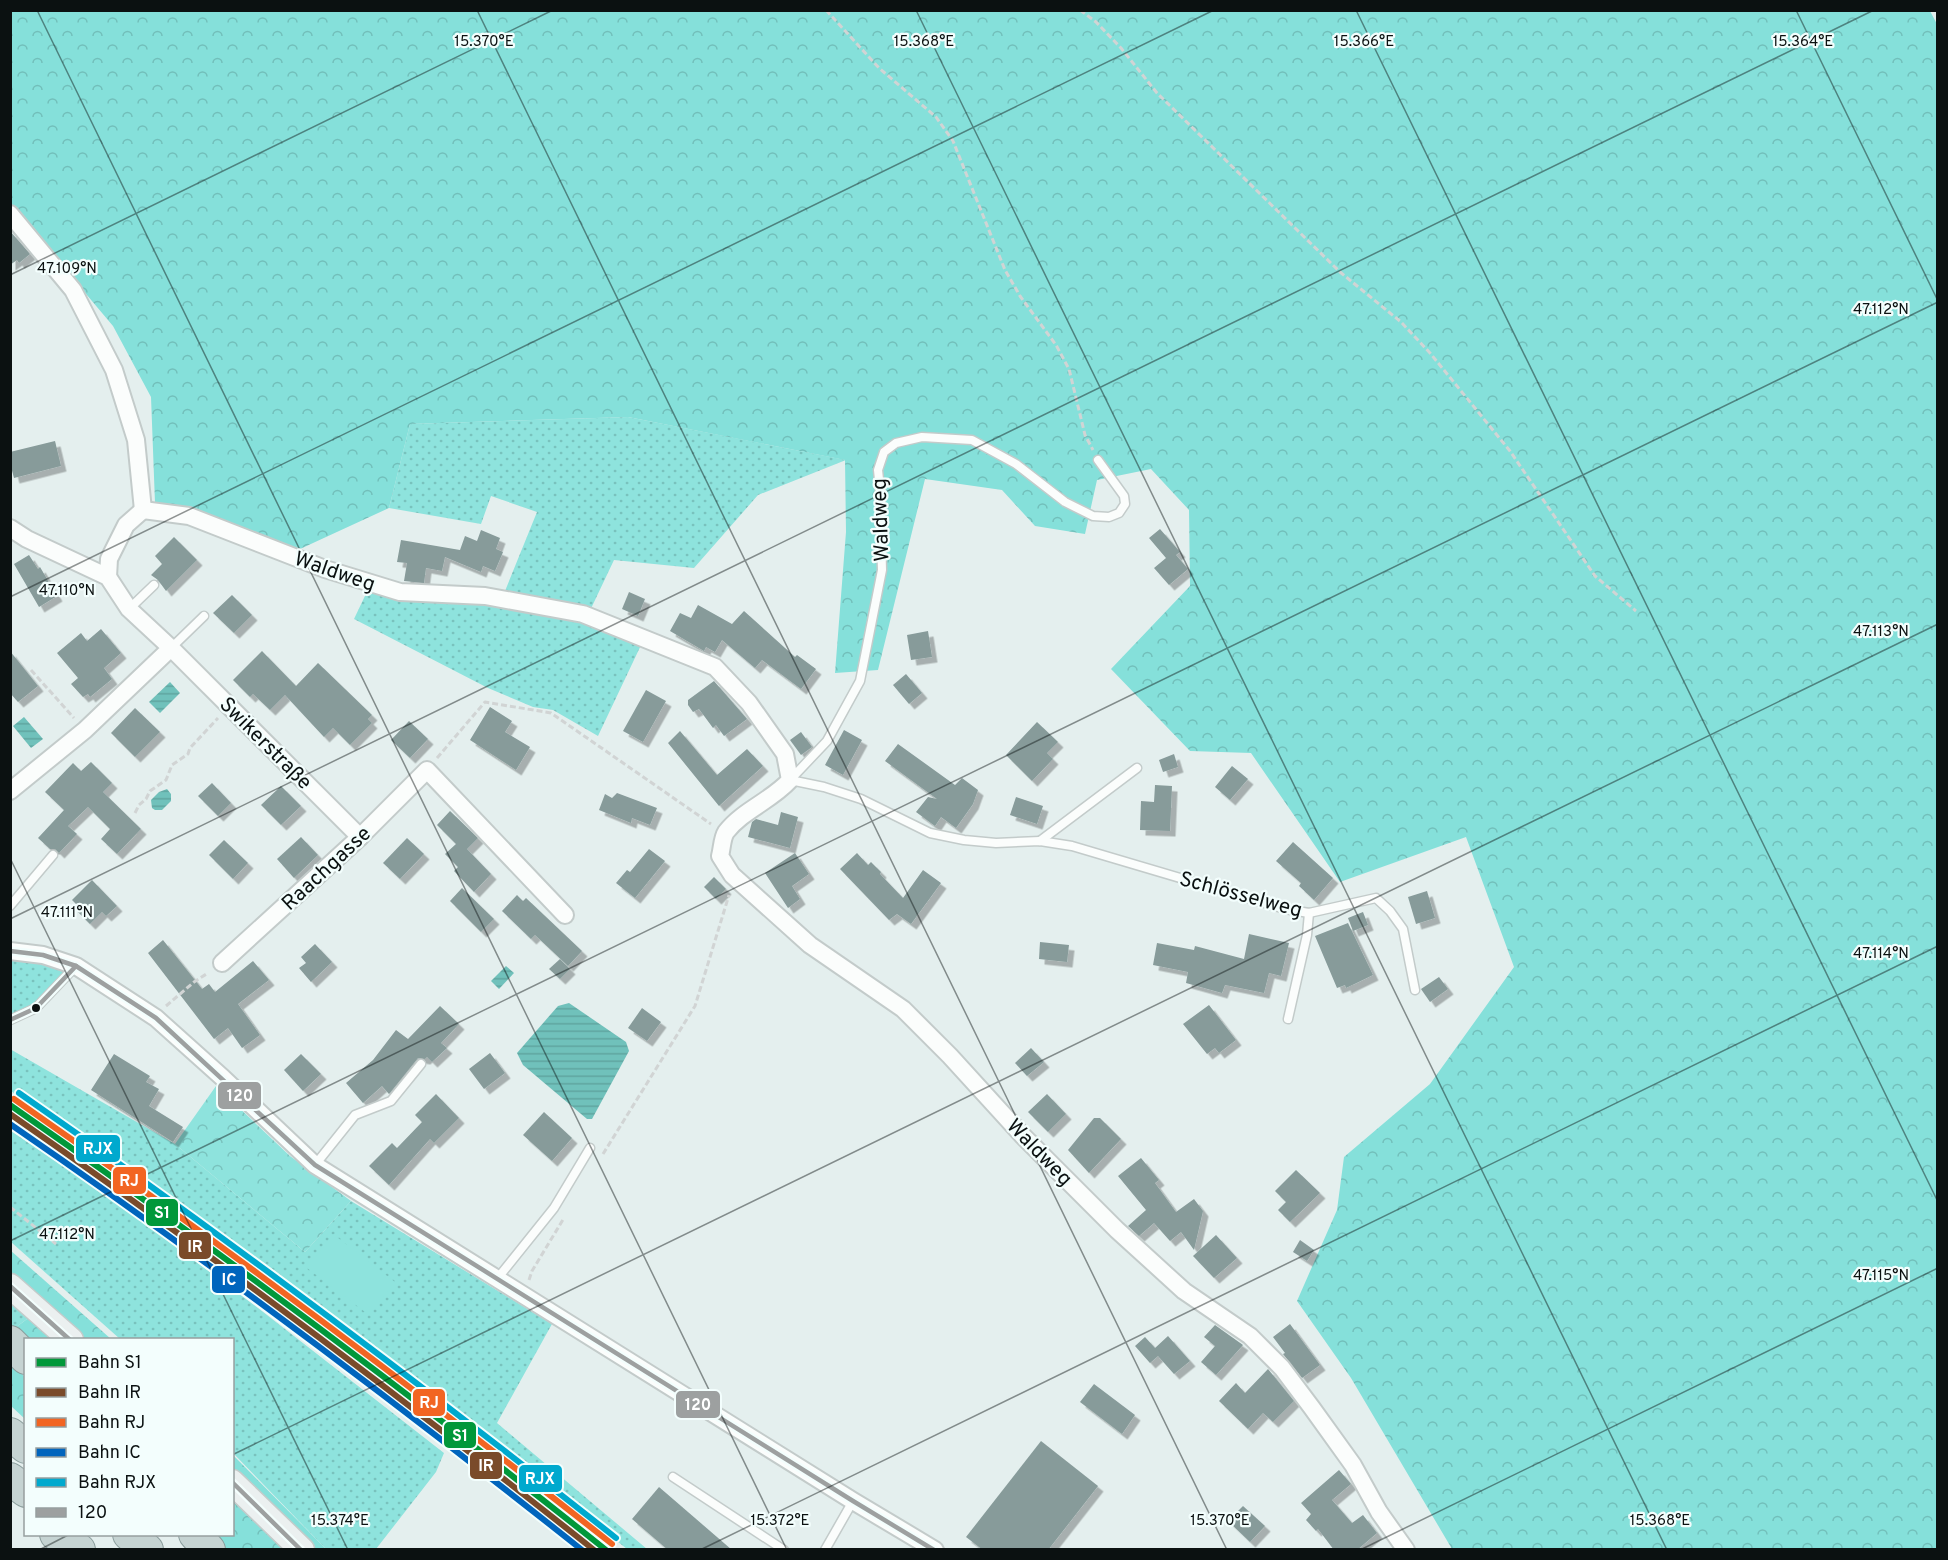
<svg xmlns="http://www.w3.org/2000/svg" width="1948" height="1560" font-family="Overpass,sans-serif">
  <defs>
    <pattern id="grass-dots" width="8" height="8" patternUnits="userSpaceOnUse" patternTransform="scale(1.5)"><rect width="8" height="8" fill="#8ee3dd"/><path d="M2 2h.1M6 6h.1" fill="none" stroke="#79c2bd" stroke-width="1.8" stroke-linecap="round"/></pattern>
    <pattern id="forest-crowns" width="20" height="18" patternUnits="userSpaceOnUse" patternTransform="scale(1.5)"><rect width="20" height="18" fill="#85e0da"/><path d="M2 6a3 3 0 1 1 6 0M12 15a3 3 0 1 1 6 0" fill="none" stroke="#72bfba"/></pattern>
    <pattern id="park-crowns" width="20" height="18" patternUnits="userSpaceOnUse" patternTransform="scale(1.5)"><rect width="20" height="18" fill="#8ee3dd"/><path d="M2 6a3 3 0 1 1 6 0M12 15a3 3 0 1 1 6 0" fill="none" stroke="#79c2bd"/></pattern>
    <pattern id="water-rules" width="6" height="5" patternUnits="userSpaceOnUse" patternTransform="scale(1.5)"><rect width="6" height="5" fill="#70c1bb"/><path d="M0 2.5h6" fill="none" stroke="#60a5a0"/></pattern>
    <filter id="shadow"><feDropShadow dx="5.5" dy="5.5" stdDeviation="0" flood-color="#0004"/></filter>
  </defs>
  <rect width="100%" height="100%" fill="#e4efee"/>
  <g fill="url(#grass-dots)">
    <polygon points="628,417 846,460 758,495 694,568 614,560 586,619 642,643 598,736 553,710 533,707 488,688 354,619 373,579 407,587 505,591 537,512 491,496 481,524 389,508 410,424"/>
    <polygon points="11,951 76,966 36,1008 11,1020"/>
    <polygon points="10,1049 175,1144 305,1252 351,1201 552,1324 497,1423 647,1549 627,1549 505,1453 173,1204 11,1091"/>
    <polygon points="11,1131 115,1201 258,1308 444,1453 436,1472 376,1549 326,1549 233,1453 232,1340 120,1339 11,1242"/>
    <polygon points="10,1298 31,1316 15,1328 11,1324"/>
  </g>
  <g fill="url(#forest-crowns)">
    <polygon points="10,11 1930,11 1938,26 1937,1549 1452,1549 1351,1378 1297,1301 1337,1210 1344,1157 1430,1084 1514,967 1466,837 1340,882 1251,753 1190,751 1111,669 1190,586 1189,510 1151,469 1097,480 1085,534 1035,526 1002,490 925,479 878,670 835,673 846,532 845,460 628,417 410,424 389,508 300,549 188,519 155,503 151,397 113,326 33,231 11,208"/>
    <polygon points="10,1250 111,1339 80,1339 11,1278"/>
    <polygon points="31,1316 58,1339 26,1339 15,1328"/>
    <polygon points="10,1362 25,1377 25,1419 11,1406"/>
    <polygon points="232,1454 326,1549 311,1549 233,1475"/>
    <polygon points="233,1496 288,1549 227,1549 212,1535 232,1534"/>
  </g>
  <polygon fill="url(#park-crowns)" points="216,1086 290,1156 351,1201 305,1252 175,1144"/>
  <polygon fill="#8ee3dd" points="333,1234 395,1282 369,1315 307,1268"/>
  <g fill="url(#water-rules)">
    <polygon points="170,682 180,693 160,713 149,702"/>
    <polygon points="24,717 43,739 31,748 13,726"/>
    <polygon points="167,789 171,794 171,801 162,810 155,810 152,808 151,800 159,792"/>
    <polygon points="506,966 514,973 499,989 491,981"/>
    <polygon points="569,1003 626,1042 629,1051 592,1119 587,1119 523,1065 517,1053 558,1006"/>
  </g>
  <g fill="#879b9a" filter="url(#shadow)">
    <polygon points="10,231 30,254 19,263 17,260 10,265"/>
    <polygon points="55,441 61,466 14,478 10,463 10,452"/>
    <polygon points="1160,529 1180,552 1176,555 1188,569 1169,585 1154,568 1166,558 1149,538"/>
    <polygon points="481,530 500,538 496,549 503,552 495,571 483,566 481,572 445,557 442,571 426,568 424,583 404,581 407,563 397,562 401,540 460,550 465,536 477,541"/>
    <polygon points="174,537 197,560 166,591 158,580 151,575 162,564 155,556"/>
    <polygon points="29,555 38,569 40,567 57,596 39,607 14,564"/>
    <polygon points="629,592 645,599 638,616 622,609"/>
    <polygon points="232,595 252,615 234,633 213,613"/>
    <polygon points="698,605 732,624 744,611 795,657 797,655 816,669 801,689 762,660 755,668 722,640 715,652 706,647 704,651 670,631 680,613 691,618"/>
    <polygon points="101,629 121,653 104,668 112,679 90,697 88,694 83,697 71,684 78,678 57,653 81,633 87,641"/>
    <polygon points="928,631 932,657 911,660 907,635"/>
    <polygon points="10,651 38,686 18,702 10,693"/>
    <polygon points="262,651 296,686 318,663 372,715 368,719 372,723 350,745 333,728 324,737 285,695 270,710 253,694 250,697 233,680"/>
    <polygon points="906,674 922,693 909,704 893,685"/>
    <polygon points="714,681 747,719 724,736 716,725 713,728 699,709 693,712 688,705 688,700"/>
    <polygon points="646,690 666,701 643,742 623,731"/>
    <polygon points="490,707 512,721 505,732 530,747 516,770 470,740"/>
    <polygon points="135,708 160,732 135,757 111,733"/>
    <polygon points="409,721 428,739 410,758 391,740"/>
    <polygon points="1037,722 1058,742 1047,753 1053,759 1032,781 1006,755"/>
    <polygon points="844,730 862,740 843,775 825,765"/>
    <polygon points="680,731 717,775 747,749 763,766 719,806 668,743"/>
    <polygon points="801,732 812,747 801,755 790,740"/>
    <polygon points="898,744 955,785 962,778 978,790 973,804 956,828 941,817 935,826 916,812 928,797 937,799 885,761"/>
    <polygon points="1174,754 1178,767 1163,772 1159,760"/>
    <polygon points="91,762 112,783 103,792 141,829 117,854 101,839 110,829 88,807 68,826 77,834 59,853 55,849 50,849 38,838 64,810 45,792 73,763 81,771"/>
    <polygon points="1232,766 1248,779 1230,800 1215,787"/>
    <polygon points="212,783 231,803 218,816 198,796"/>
    <polygon points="1155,785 1172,786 1170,831 1140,830 1141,801 1154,802"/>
    <polygon points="281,786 301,806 281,825 261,805"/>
    <polygon points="617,793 657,808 650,825 632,818 631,823 599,810 605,794 612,798"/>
    <polygon points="1016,797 1043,806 1037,824 1010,815"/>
    <polygon points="450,811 478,838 467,849 491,874 474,892 454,871 458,867 445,854 456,844 437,825"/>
    <polygon points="781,812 798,817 790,848 748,837 752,822 756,819 778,825"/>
    <polygon points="301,837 318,855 294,878 277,859"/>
    <polygon points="407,838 424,854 400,879 383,863"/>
    <polygon points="224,840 248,863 233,879 209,855"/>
    <polygon points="1293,842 1333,878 1314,900 1299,886 1301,883 1276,861"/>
    <polygon points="649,849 665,861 635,898 616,883 627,870 630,872"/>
    <polygon points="795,853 809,874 792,886 800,899 788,908 765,873"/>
    <polygon points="857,853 868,865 871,862 881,872 880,874 903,898 923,870 941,883 911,924 897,914 889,920 840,869"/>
    <polygon points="714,877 726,889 716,899 704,887"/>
    <polygon points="92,880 117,906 106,916 102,912 90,924 77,911 80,908 72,900"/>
    <polygon points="462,888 494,919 481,932 450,901"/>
    <polygon points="1427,891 1435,918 1416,924 1408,897"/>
    <polygon points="517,895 523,901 526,898 582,951 568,966 535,935 531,939 502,911"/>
    <polygon points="1363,912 1368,925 1353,931 1348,918"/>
    <polygon points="1348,923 1373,975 1346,988 1345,985 1337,988 1315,936"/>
    <polygon points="1249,934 1289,943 1281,976 1269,973 1264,993 1225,985 1222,993 1186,983 1188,972 1153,965 1157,943 1194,950 1195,946 1244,959"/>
    <polygon points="163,940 202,989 209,984 215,992 253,961 269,980 238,1004 260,1035 242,1048 228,1028 214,1039 148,953"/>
    <polygon points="1040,942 1069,945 1067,962 1039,959"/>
    <polygon points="315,944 332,962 311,982 299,968 306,963 301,957"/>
    <polygon points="560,959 570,969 560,979 549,969"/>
    <polygon points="1439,977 1448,989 1430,1002 1421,989"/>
    <polygon points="1209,1005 1236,1040 1219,1053 1215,1048 1207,1054 1183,1024"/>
    <polygon points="440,1006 459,1024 441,1043 447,1048 432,1062 427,1057 425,1059 418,1058 389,1094 382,1086 363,1103 346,1083 373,1060 396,1030 408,1039"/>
    <polygon points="642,1008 661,1022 647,1041 628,1028"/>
    <polygon points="1031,1048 1044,1062 1027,1076 1015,1063"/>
    <polygon points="490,1053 505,1073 484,1089 469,1069"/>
    <polygon points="114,1054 150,1076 146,1082 159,1089 149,1106 183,1127 173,1142 91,1090"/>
    <polygon points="301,1054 321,1074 303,1091 284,1070"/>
    <polygon points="436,1094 459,1118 434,1143 430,1139 389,1185 369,1166 392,1143 397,1148 422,1122 415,1115"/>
    <polygon points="1047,1094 1066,1114 1048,1132 1028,1112"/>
    <polygon points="544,1112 572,1138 552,1161 523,1135"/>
    <polygon points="1094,1118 1100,1118 1121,1139 1089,1173 1068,1150"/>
    <polygon points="1141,1158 1159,1180 1155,1183 1176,1212 1194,1199 1203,1211 1194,1250 1181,1232 1170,1241 1154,1223 1139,1236 1128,1226 1146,1210 1118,1176"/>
    <polygon points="1296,1170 1320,1193 1290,1222 1278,1210 1286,1202 1275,1191"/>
    <polygon points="1216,1235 1237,1258 1214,1278 1193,1256"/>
    <polygon points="1300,1240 1314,1250 1307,1261 1293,1252"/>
    <polygon points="1290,1324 1320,1365 1302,1378 1283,1354 1285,1353 1273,1337"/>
    <polygon points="1215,1325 1243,1345 1216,1375 1201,1362 1215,1346 1204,1337"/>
    <polygon points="1168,1336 1190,1361 1174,1374 1158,1356 1150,1363 1135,1346 1145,1337 1155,1348"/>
    <polygon points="1268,1369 1294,1401 1273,1422 1263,1413 1248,1429 1219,1401 1236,1383 1245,1393"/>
    <polygon points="1094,1384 1135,1415 1122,1434 1080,1402"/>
    <polygon points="1041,1441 1098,1486 1048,1550 983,1550 966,1537"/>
    <polygon points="1339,1470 1351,1484 1332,1500 1352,1523 1363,1515 1377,1533 1357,1550 1334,1550 1318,1529 1316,1531 1306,1520 1311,1514 1301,1503"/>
    <polygon points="659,1487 732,1550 668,1550 632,1519"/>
    <polygon points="1243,1506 1265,1526 1250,1542 1228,1521"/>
  </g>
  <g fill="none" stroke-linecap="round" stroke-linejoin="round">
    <defs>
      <g id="service">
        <polyline points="129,609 154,585"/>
        <polyline points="171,648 204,616"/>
        <polyline points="790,780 824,787 861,799 930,833 964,840 996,843 1040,841 1072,846 1285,909 1309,913 1376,898 1390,911 1403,929 1415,990"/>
        <polyline points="790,780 827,741 860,681 882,570 880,489 878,470 884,452 896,443 922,437 972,440 1016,464 1065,502 1093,516 1109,517 1119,513 1125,504 1124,496 1098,460"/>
        <polyline points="1040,841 1137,768"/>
        <polyline points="10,906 53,855"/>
        <polyline points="1288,1019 1307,935 1309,913"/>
        <polyline points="10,1020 36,1008 76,966"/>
        <polyline points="315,1165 355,1115 391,1101 421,1064"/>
        <polyline points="497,1279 554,1208 590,1148"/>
        <polyline points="673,1477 784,1550"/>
        <polyline points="825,1550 853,1501"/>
      </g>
      <g id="minor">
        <polyline points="10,214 73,290 114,370 136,440 143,510"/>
        <path d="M143,510L189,516L325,569L400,592L485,596L583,614L715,667L749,703L785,754L790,780C771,801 743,810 726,832C722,838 722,849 720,856L732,875L810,945L903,1009L950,1056L1023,1136L1117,1230L1184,1291L1250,1336L1282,1368L1312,1408L1353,1465L1379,1512L1406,1550"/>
        <polyline points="10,528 27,539 108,577 129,609 171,648 85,730 10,791"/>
        <polyline points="108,577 109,559 126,525 143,510"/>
        <polyline points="171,648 360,837"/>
        <polyline points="10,951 43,955 76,966 156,1018 223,1078 315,1165 853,1501 935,1550"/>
        <polyline points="222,963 360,837 427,770 565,915"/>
      </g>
      <g id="secondary">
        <polyline points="10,1286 71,1340"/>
        <polyline points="232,1482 302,1550"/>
      </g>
      <g id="motorway">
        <polyline points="10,1342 26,1358"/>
        <polyline points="10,1434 26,1447"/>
        <polyline points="10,1479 26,1491"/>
        <polyline points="56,1534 79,1550"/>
        <polyline points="129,1534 147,1550"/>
        <polyline points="195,1534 209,1550"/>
      </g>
    </defs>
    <use href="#service" stroke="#c3cbca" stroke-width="11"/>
    <use href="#minor" stroke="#c3cbca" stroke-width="20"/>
    <use href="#secondary" stroke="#c3cbca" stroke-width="27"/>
    <use href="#motorway" stroke="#8b9e9d" stroke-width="34"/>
    <g stroke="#d1d4d4" stroke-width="3" stroke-dasharray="6 3" stroke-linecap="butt">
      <polyline points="826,10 879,68 936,117 953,141 1005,270 1020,296 1056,345 1069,369 1085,435 1093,450"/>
      <polyline points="1080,10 1096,22 1121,48 1157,93 1340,272 1401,322 1430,353 1510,451 1595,576 1636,611"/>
      <polyline points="31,670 74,718"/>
      <polyline points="437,758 485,702 551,713 711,824"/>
      <polyline points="135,813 139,805 146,799 150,791 166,780 172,765 188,754 190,748 218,718"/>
      <polyline points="166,1006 194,982 208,973"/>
      <polyline points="603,1154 695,1006 729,895"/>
      <polyline points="10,1207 56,1244"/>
      <polyline points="529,1280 532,1271 564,1218"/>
    </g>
    <use href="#service" stroke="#fbfdfc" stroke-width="8"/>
    <use href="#minor" stroke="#fbfdfc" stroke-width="16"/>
    <use href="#secondary" stroke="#ebf0f0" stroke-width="24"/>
    <use href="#motorway" stroke="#c5d3d2" stroke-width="32"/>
    <defs>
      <g id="bus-1">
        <polyline points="10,951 43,955 76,966 156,1018 315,1165 853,1501 934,1550"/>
        <polyline points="10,1020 36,1008 76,966"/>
        <polyline points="10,1286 70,1340"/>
        <polyline points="232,1482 301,1550"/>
      </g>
    </defs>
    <use href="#bus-1" stroke="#f3fefd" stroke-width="9"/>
    <use href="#bus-1" stroke="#9da0a0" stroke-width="4.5"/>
    <defs>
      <path id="rail-1" d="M10,1105C214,1247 412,1395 606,1550"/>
      <path id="rail-2" d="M10,1114C210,1253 404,1399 594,1550"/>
      <path id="rail-3" d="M14,1099C218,1241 417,1390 612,1544"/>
      <path id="rail-4" d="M10,1124C206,1259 396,1402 582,1550"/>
      <path id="rail-5" d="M19,1093C223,1235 421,1384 616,1538"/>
    </defs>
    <use href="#rail-1" stroke="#f3fefd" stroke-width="10"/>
    <use href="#rail-2" stroke="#f3fefd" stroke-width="10"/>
    <use href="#rail-3" stroke="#f3fefd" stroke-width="10"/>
    <use href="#rail-4" stroke="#f3fefd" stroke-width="10"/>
    <use href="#rail-5" stroke="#f3fefd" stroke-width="10"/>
    <use href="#rail-1" stroke="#00983a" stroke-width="6"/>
    <use href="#rail-2" stroke="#7a4b2a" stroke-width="6"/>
    <use href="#rail-3" stroke="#f26522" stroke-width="6"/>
    <use href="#rail-4" stroke="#0065bd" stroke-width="6"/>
    <use href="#rail-5" stroke="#00a9ce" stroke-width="6"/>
  </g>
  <path fill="none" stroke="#0b1111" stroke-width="1.5" stroke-opacity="0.45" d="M37,10L787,1550M477,10L1227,1550M916,10L1667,1550M1356,10L1938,1202M1796,10L1938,301M10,275L553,10M10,597L1214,10M10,858L348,1550M10,919L1874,10M10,1241L1938,302M232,1455L1938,624M39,1550L70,1534M700,1550L1938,946M1360,1550L1938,1268"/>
  <circle fill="#0b1111" stroke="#f3fefd" stroke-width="2" cx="36" cy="1008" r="5"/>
  <g text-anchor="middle" stroke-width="4.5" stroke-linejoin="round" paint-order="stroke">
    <g font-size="21" fill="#0b1111" stroke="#f3fefd">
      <text transform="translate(880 520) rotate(-92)" y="7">Waldweg</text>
      <text transform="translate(335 571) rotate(19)" y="7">Waldweg</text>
      <text transform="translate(266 743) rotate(45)" y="7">Swikerstraße</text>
      <text transform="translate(326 868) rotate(-43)" y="7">Raachgasse</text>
      <text transform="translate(1241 894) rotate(15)" y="7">Schlösselweg</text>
      <text transform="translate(1040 1152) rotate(46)" y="7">Waldweg</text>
    </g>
  </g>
  <g font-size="15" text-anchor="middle" fill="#0b1111" stroke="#f3fefd" stroke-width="4.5" stroke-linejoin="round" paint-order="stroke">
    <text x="1364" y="46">15.366°E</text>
    <text x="484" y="46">15.370°E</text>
    <text x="924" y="46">15.368°E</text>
    <text x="1803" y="46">15.364°E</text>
    <text x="67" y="273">47.109°N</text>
    <text x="1881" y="314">47.112°N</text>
    <text x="67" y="595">47.110°N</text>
    <text x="1881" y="636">47.113°N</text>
    <text x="67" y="917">47.111°N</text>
    <text x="1881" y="958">47.114°N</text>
    <text x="67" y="1239">47.112°N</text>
    <text x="1881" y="1280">47.115°N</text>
    <text x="340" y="1525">15.374°E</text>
    <text x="780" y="1525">15.372°E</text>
    <text x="1220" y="1525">15.370°E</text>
    <text x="1660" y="1525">15.368°E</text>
  </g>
  <g stroke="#f3fefd" stroke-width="2">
    <rect x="217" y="1081" width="45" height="29" rx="6" fill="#9da0a0"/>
    <rect x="75" y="1134" width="46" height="29" rx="6" fill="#00a9ce"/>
    <rect x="112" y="1166" width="35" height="29" rx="6" fill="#f26522"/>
    <rect x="145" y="1198" width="34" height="29" rx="6" fill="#00983a"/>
    <rect x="178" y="1231" width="34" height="29" rx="6" fill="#7a4b2a"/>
    <rect x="211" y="1265" width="35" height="29" rx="6" fill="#0065bd"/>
    <rect x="412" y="1388" width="34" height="29" rx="6" fill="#f26522"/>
    <rect x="675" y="1390" width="46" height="29" rx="6" fill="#9da0a0"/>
    <rect x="443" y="1421" width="34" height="28" rx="6" fill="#00983a"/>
    <rect x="469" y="1451" width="34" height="29" rx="6" fill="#7a4b2a"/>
    <rect x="518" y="1464" width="45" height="29" rx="6" fill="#00a9ce"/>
  </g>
  <g font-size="16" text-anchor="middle" font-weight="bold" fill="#fff">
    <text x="240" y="1101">120</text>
    <text x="98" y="1154">RJX</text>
    <text x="129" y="1186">RJ</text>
    <text x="162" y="1218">S1</text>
    <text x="195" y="1252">IR</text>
    <text x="229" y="1285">IC</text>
    <text x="429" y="1408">RJ</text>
    <text x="698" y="1410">120</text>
    <text x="460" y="1441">S1</text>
    <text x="486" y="1471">IR</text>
    <text x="540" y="1484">RJX</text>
  </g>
  <rect width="1948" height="1560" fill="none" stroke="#0b1111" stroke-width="24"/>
  <rect x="24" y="1338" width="210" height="198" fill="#f3fefd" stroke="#969f9f" stroke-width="1.5"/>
  <rect x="36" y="1358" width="30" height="9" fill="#00983a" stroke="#969f9f" stroke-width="1.5"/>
  <text x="78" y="1368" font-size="18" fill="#0b1111">Bahn S1</text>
  <rect x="36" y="1388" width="30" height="9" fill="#7a4b2a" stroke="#969f9f" stroke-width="1.5"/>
  <text x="78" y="1398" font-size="18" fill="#0b1111">Bahn IR</text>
  <rect x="36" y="1418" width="30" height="9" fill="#f26522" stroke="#969f9f" stroke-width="1.5"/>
  <text x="78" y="1428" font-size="18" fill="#0b1111">Bahn RJ</text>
  <rect x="36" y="1448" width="30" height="9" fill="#0065bd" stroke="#969f9f" stroke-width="1.5"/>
  <text x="78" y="1458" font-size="18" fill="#0b1111">Bahn IC</text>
  <rect x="36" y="1478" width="30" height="9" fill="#00a9ce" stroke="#969f9f" stroke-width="1.5"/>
  <text x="78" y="1488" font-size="18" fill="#0b1111">Bahn RJX</text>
  <rect x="36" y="1508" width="30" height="9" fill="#9da0a0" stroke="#969f9f" stroke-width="1.5"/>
  <text x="78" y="1518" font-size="18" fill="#0b1111">120</text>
</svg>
